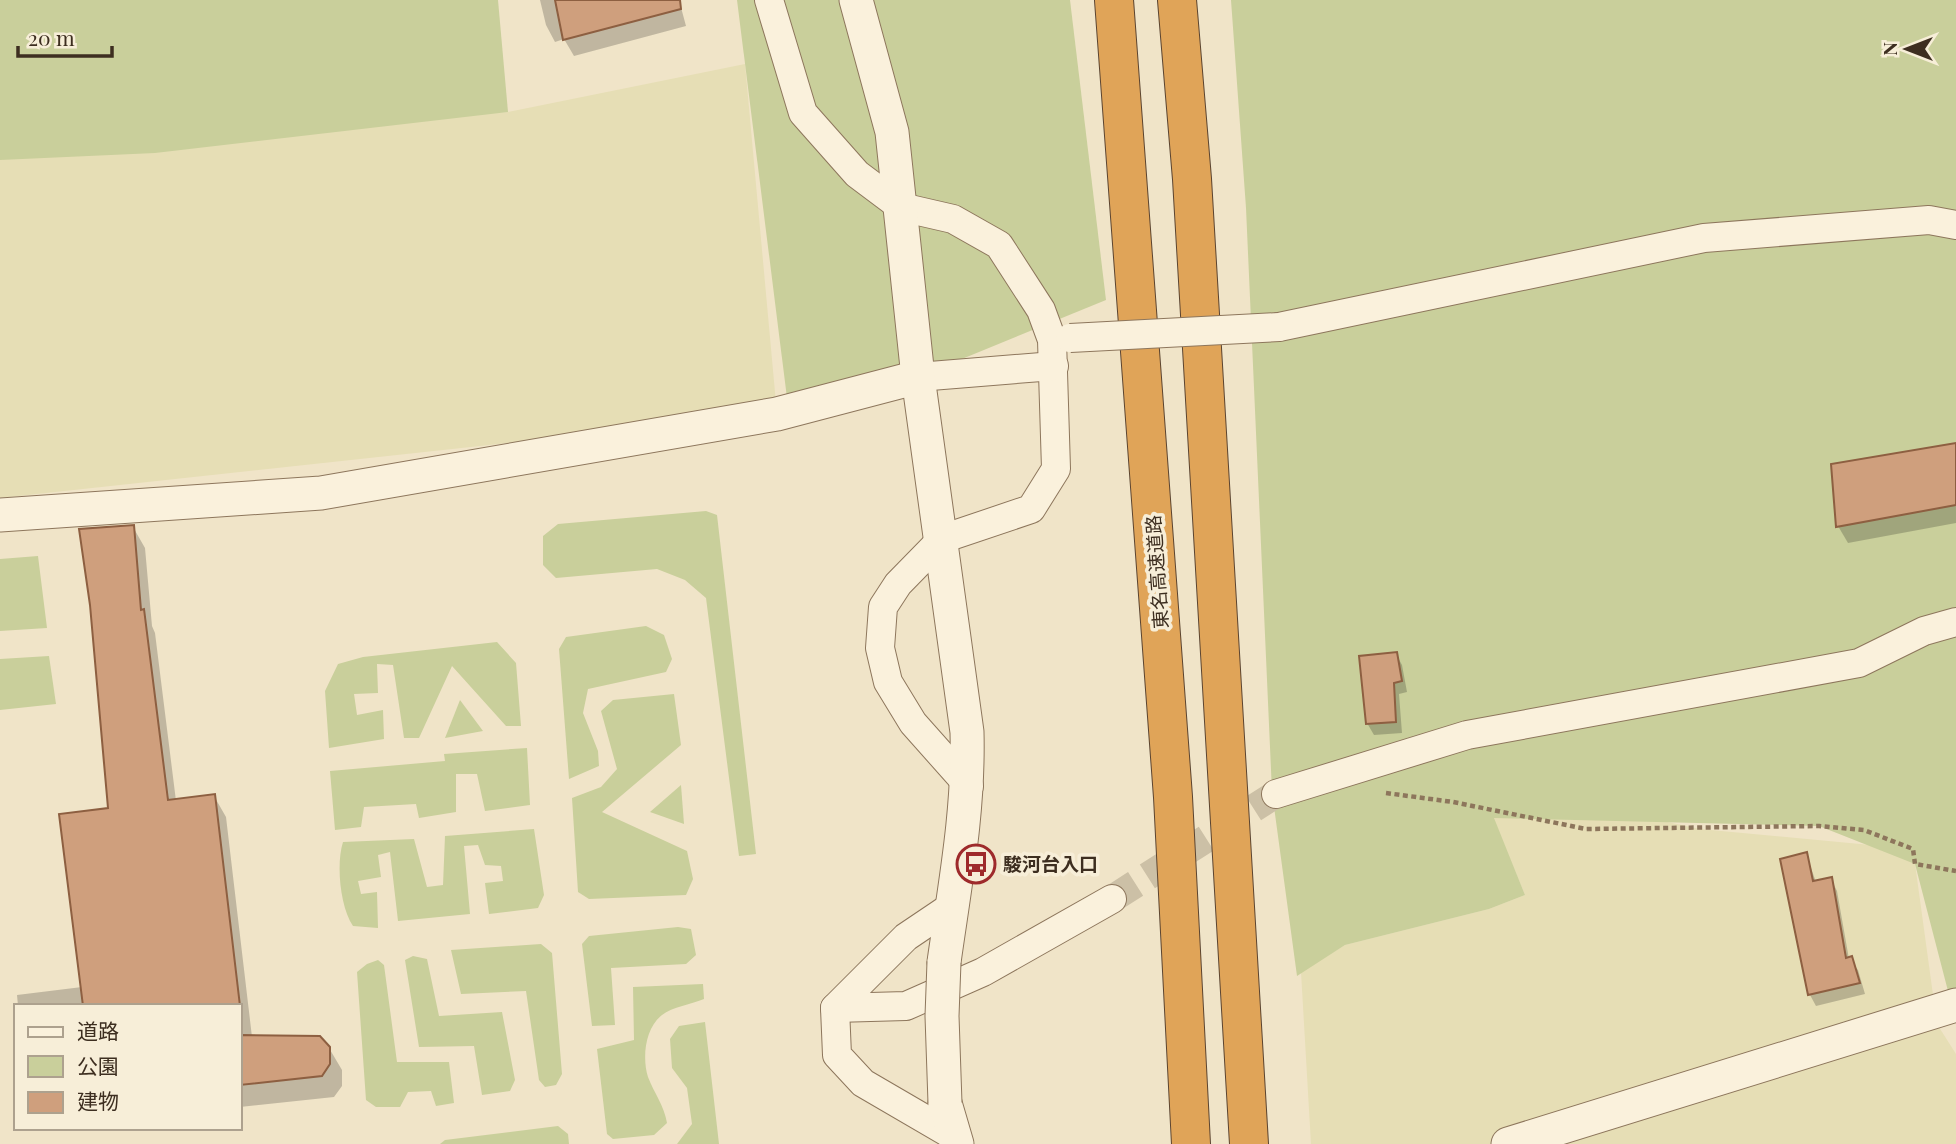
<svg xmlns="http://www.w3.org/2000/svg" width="1956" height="1144" font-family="'Playfair Display','Noto Sans JP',serif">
  <rect width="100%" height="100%" fill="#f0e4c8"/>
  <g fill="#e6deb5">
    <polygon points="745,64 777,414 0,498 0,140 508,112"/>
    <polygon points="1489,808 1621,812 1700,829 1913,849 1937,1024 1956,1054 1956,1144 1311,1144 1301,972 1345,945 1489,909 1525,895"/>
  </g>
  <g fill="#c9cf9b">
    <polygon points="0,0 498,0 508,112 155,153 0,160"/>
    <polygon points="737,0 1070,0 1106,300 918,377 788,406"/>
    <polygon points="1231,0 1956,0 1956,989 1948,991 1915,864 1819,826 1494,818 1525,895 1489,909 1345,945 1297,976 1272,792 1246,208"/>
    <polygon points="706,511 717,515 756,854 739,856 706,598 685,580 657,569 556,578 543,565 543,536 558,524"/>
    <polygon points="38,556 47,628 0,631 0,559"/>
    <polygon points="646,626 664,635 672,659 666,672 588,689 583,713 598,751 599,766 569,779 559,649 566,637"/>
    <polygon points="497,642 516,663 521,726 506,726 452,666 419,738 404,738 393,665 377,664 378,693 354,694 357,715 383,710 384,739 329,748 325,691 338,664 363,657"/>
    <polygon points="49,656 56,704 0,710 0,659"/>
    <polygon points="674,694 681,745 602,812 687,851 693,879 686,895 589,899 578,892 572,798 601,787 617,769 601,711 613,700"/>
    <polygon points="460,700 483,731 445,738"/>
    <polygon points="527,748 530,805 485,811 477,774 456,774 456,812 419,818 416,804 364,807 361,827 335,830 330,771 445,761 444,754"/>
    <polygon points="681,785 684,824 650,812"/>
    <path d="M534,829L544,895L538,908L489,914L485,883L503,881L501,866L485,865L478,845L464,846L470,914L398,921L390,852L378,855L381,877L358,881L361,894L377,892L378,928L353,926C340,907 336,864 343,842L414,839L427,887L443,885L445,836Z"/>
    <polygon points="678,927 691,929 696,955 686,964 611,968 615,1025 592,1026 582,944 589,936"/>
    <polygon points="541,944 552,953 562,1074 556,1085 545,1087 539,1080 526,991 461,994 451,950"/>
    <polygon points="413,956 427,959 439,1016 502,1012 515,1080 510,1091 482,1095 474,1046 419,1047 405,960"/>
    <polygon points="378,960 384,965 397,1062 449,1062 454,1103 436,1106 431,1091 408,1092 400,1107 376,1107 366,1100 357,972 367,964"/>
    <path d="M703,984L704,999C692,1004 672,1007 662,1015C645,1028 642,1058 648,1077C654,1093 664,1105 667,1123L654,1135L613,1139L607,1134L597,1049L634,1040L633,987Z"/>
    <polygon points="705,1022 719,1144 677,1144 692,1124 687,1088 672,1068 670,1039 679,1026"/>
    <polygon points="558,1126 568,1134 569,1144 440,1144 445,1140"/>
  </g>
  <g fill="#0003">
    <polygon points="540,0 679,0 686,26 574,56 564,39 555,42 546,25"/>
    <polygon points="1956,445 1956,523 1848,543 1838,526"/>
    <polygon points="133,527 145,548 152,626 155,633 176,801 214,796 226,817 252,1037 329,1048 342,1070 342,1086 334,1097 240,1107 240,1006 18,1006 17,995 82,987 110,809"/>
    <polygon points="1396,654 1402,665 1407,692 1399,694 1402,733 1374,735 1367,723"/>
    <polygon points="1806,854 1816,882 1831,879 1837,891 1849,959 1858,970 1865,994 1816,1006 1810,995 1782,861"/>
  </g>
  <g fill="#cf9f7d" stroke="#8d5f41" stroke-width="2">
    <polygon points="555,0 680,0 681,9 563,40"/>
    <polygon points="1956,443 1956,505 1836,527 1831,464"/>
    <polygon points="134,525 141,610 144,609 168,800 215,794 240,1006 83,1006 59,814 108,808 90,605 79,529"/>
    <polygon points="1397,652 1402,681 1394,683 1396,722 1366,724 1359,656"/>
    <polygon points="1807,852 1813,881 1832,877 1846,958 1852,956 1860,983 1808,995 1780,859"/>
    <polygon points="240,1035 320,1036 330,1047 330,1064 322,1076 240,1085"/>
  </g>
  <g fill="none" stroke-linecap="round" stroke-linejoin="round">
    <polyline stroke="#ccc0a6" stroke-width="28" stroke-dasharray="28 14" stroke-linecap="butt" points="1112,899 1276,794"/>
    <defs>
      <g id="minor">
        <polyline points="769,0 803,113 857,174 901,207 953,219 999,245 1041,310 1052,340 1056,469 1031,509 942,539 898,584 883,607 880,648 888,682 913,723 969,786"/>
        <polyline points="1279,327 1704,238 1929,220 1956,225"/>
        <polyline points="918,377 1054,366"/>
        <polyline points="1276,794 1467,735 1859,663 1924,631 1956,622"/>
        <polyline points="952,906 906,937 835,1008 837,1055 863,1083 954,1136"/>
        <polyline points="835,1008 906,1006 983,972 1112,899"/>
      </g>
      <g id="tertiary">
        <path d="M856,0L892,132L918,377L967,732C969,811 955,884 944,962"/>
        <polyline points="0,515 321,493 777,414 918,377"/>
        <polyline points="945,1103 957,1144"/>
        <polyline points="1508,1144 1956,1005"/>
      </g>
      <g id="motorway">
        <polyline points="1114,0 1173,797 1191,1144"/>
        <polyline points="1177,0 1192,179 1249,1144"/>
      </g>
    </defs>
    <use href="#minor" stroke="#8d765c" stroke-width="30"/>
    <use href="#tertiary" stroke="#8d765c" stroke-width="35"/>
    <use href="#motorway" stroke="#5b4430" stroke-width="40"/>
    <polyline stroke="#8d765c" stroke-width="4.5" stroke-dasharray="5 3.5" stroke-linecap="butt" points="1386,793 1453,802 1586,829 1819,826 1864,830 1913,849 1915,864 1956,871"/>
    <use href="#minor" stroke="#faf1dc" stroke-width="28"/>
    <use href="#tertiary" stroke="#faf1dc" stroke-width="33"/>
    <use href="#motorway" stroke="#e0a458" stroke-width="38"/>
    <defs>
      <polyline id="minor-bridge" points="1070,338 1279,327"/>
      <polyline id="tertiary-bridge" points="944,962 942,1016 945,1103"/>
    </defs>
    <use href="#minor-bridge" stroke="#8d765c" stroke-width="30" stroke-linecap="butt"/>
    <use href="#tertiary-bridge" stroke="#8d765c" stroke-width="35" stroke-linecap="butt"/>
    <use href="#minor-bridge" stroke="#faf1dc" stroke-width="28"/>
    <use href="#tertiary-bridge" stroke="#faf1dc" stroke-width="33"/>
  </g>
  <defs>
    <symbol id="bus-ring" viewBox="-11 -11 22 22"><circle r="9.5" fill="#f7eed8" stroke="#9e2a2b" stroke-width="1.5"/><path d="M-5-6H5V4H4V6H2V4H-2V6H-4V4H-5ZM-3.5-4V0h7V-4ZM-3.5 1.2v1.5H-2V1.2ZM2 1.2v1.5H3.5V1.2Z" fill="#9e2a2b"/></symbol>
  </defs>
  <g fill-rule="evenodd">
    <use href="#bus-ring" x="954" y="842" width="44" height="44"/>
  </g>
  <g text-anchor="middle" stroke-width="7" stroke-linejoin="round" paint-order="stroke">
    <g font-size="19" fill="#3d2e20" stroke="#f7eed8">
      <text transform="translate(1157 572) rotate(-94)" y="7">東名高速道路</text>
    </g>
    <g font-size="19" font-weight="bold" fill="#3d2e20" stroke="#f7eed8" text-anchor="start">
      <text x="1003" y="871">駿河台入口</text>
    </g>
  </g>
  <rect x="14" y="1004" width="228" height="126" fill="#f7eed8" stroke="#ada18e" stroke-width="2"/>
  <rect x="28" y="1027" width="35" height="10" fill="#faf1dc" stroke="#ada18e" stroke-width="2"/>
  <text x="77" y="1039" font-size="21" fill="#3d2e20">道路</text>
  <rect x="28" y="1056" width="35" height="21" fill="#c9cf9b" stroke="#ada18e" stroke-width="2"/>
  <text x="77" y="1074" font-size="21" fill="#3d2e20">公園</text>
  <rect x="28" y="1092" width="35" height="21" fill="#cf9f7d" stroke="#ada18e" stroke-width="2"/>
  <text x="77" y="1109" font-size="21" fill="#3d2e20">建物</text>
  <g transform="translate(1907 49) rotate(270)" stroke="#f7eed8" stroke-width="5" paint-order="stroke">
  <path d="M0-5L12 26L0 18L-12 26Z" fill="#3d2e20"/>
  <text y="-10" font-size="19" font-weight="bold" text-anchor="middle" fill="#3d2e20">N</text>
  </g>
  <path d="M18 46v10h94v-10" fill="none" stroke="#3d2e20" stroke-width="3.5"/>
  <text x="28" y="46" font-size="21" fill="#3d2e20" stroke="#f7eed8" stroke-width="5" paint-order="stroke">20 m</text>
</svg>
